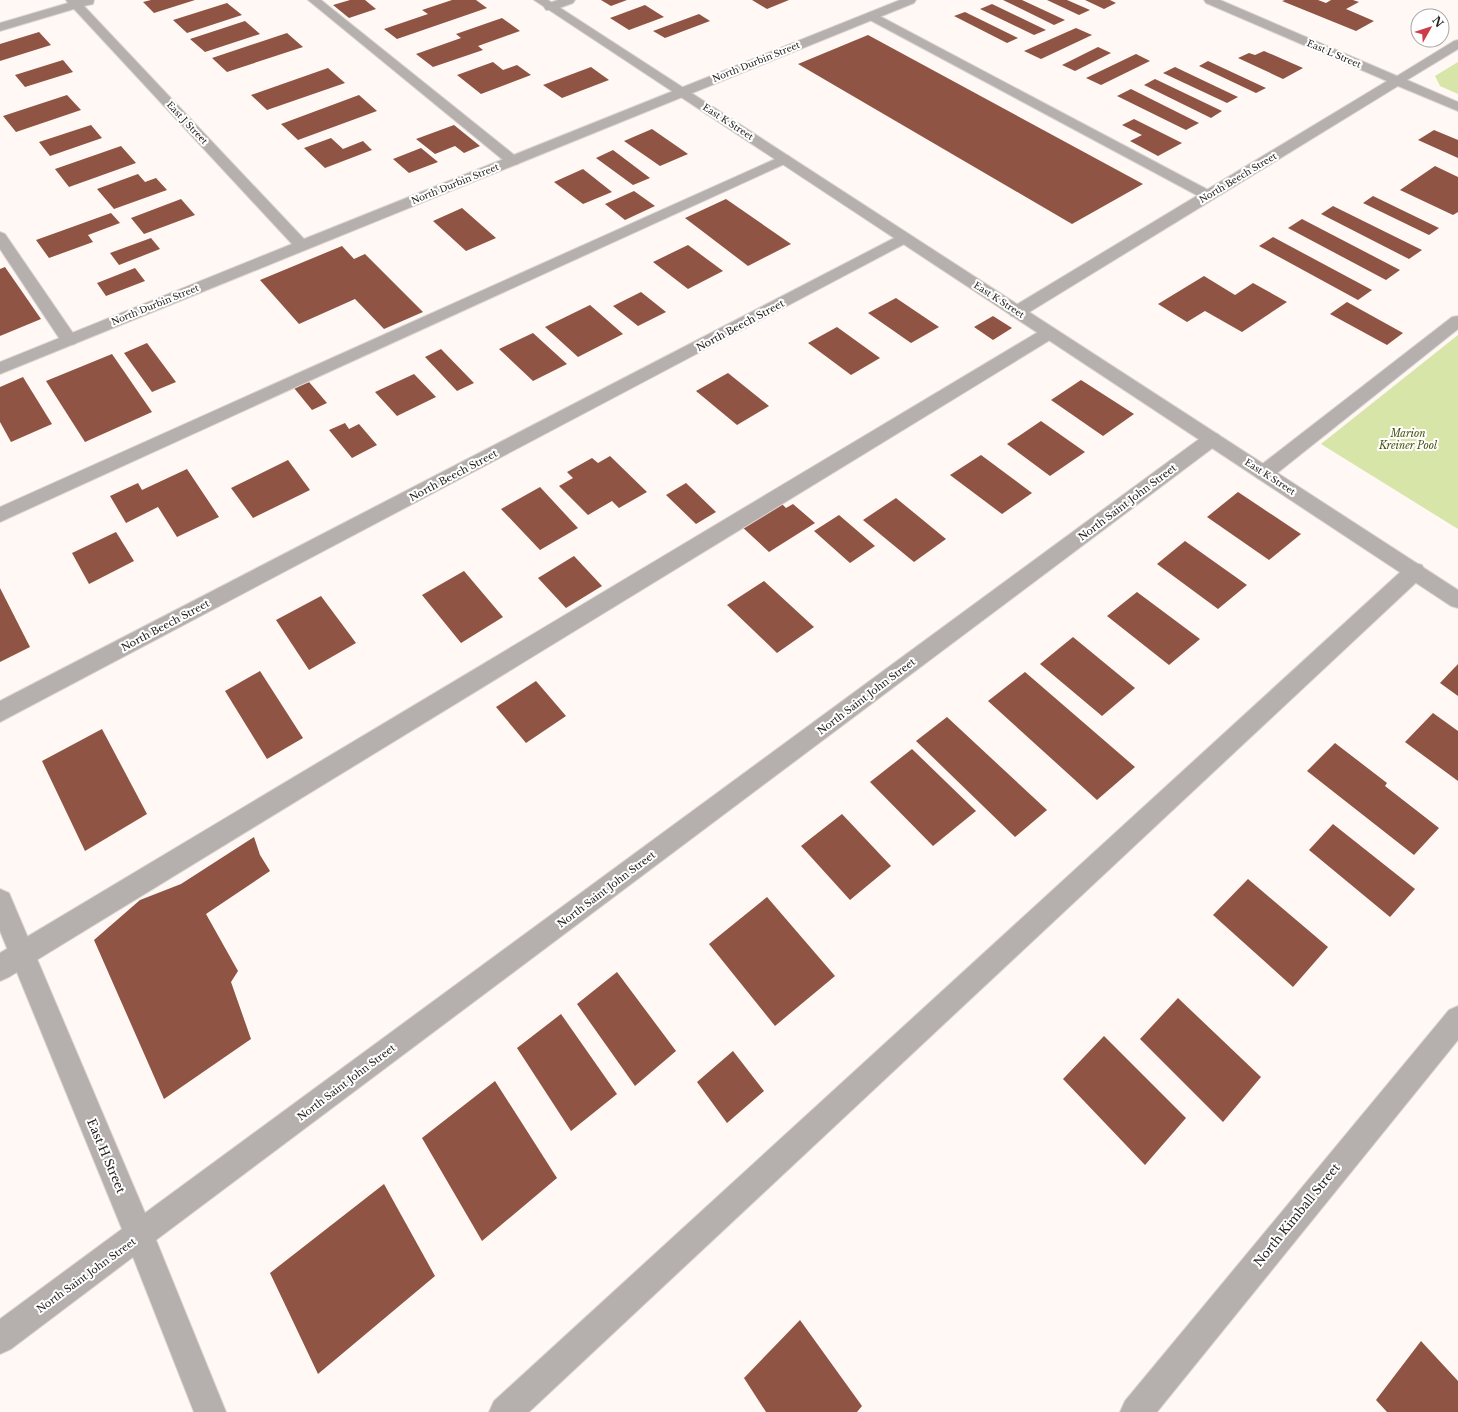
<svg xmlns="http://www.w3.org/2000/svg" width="1458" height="1412" font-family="'Libre Baskerville',serif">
  <rect width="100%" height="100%" fill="#fff8f4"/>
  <g fill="#d7e5a9">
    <polygon points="1458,62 1458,94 1440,86 1435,76"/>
    <polygon points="1458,335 1458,529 1321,444"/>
  </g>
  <g fill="#8f5443">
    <polygon points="151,0 195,0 154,13 143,2"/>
    <polygon points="350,0 365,0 376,9 349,18 333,5"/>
    <polygon points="452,0 476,0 487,8 397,39 384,29 428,14 422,10"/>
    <polygon points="601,0 627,0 611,6"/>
    <polygon points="752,0 789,0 767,9"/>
    <polygon points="1003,0 1022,0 1065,20 1054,25"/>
    <polygon points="1047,0 1067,0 1090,10 1079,15"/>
    <polygon points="1085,0 1110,0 1116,3 1104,9"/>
    <polygon points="1285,0 1318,0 1326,3 1331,0 1353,0 1359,2 1346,9 1374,21 1356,31 1282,1"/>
    <polygon points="227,3 242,15 187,33 173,20"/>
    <polygon points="992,4 1046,30 1034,35 980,9"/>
    <polygon points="645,5 664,17 629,30 610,18"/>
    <polygon points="965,12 1018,38 1007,43 954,16"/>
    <polygon points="699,14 710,21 665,38 653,31"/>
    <polygon points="502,18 520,31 478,46 483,50 433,67 416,54 461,38 456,34"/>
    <polygon points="245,21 260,34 205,52 190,39"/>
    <polygon points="1076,28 1092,35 1041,59 1024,51"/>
    <polygon points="39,32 51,45 0,61 0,44"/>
    <polygon points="287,33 303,47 227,72 212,58"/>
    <polygon points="868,35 1143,184 1072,224 798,64"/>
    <polygon points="1098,47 1111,53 1075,71 1062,65"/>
    <polygon points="1264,51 1303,68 1283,79 1238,58 1249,53 1255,55"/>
    <polygon points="1136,54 1150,61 1101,85 1086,78"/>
    <polygon points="63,60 73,72 25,87 15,75"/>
    <polygon points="1208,61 1266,88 1256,93 1199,66"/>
    <polygon points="493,62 503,70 517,65 531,75 481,94 457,75"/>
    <polygon points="591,67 609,80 562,98 543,85"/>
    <polygon points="1175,67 1238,97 1227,103 1163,73"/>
    <polygon points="328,68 345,83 267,110 251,95"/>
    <polygon points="1155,79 1222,111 1211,118 1144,85"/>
    <polygon points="1131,89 1199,123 1186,130 1117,96"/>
    <polygon points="67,95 81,110 16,132 3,116"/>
    <polygon points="359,95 377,111 298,140 281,124"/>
    <polygon points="1134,119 1182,143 1158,156 1130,141 1142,135 1122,125"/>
    <polygon points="91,125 102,138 50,156 39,142"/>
    <polygon points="454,125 480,146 464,153 455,146 435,154 416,139"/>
    <polygon points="652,129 688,154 660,166 624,141"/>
    <polygon points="1434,130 1458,140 1458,158 1418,140"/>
    <polygon points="331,138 343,149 363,141 372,150 325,168 304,148"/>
    <polygon points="121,146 136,163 69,187 55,169"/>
    <polygon points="421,148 438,162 409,173 393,159"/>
    <polygon points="613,150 650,178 633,185 596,158"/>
    <polygon points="1435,166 1458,177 1458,212 1453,215 1400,190"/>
    <polygon points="583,169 612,192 583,204 554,182"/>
    <polygon points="138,174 145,182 156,178 167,190 114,209 97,189"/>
    <polygon points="634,191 655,206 625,220 605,204"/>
    <polygon points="1373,196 1439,228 1429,235 1363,203"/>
    <polygon points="181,199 195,215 144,234 131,218"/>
    <polygon points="726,199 791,244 748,266 685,218"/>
    <polygon points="1333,206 1422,250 1409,259 1321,214"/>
    <polygon points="462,208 496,238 466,251 433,221"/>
    <polygon points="111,213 120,223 88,235 93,242 49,258 36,240"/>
    <polygon points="1302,219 1400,270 1386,280 1288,228"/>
    <polygon points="1273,237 1372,290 1358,300 1259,246"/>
    <polygon points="151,238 160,249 119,265 110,253"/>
    <polygon points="688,245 723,271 688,289 653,262"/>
    <polygon points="342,246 354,259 365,254 423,312 384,329 355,299 299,324 260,280"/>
    <polygon points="5,267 41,319 0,336 0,269"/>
    <polygon points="135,268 145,281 106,296 97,283"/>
    <polygon points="1204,276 1235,295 1253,283 1287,302 1242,332 1205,311 1187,322 1158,304"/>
    <polygon points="641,292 666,312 638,326 613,306"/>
    <polygon points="896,298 939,327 911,343 868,313"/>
    <polygon points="1347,302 1403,333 1387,345 1330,314"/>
    <polygon points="590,305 623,334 578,357 545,327"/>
    <polygon points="993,316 1012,328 993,340 974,327"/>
    <polygon points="837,327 880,358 851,375 808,343"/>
    <polygon points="533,333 567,364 533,381 499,349"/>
    <polygon points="147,343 176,382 152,392 124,353"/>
    <polygon points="441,349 474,383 457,391 425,357"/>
    <polygon points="112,354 152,412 85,442 46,381"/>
    <polygon points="728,373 769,406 737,425 696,391"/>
    <polygon points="414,374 436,397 397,416 375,392"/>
    <polygon points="23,377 52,424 11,442 0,422 0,387"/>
    <polygon points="1081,380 1134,414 1103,436 1051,400"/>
    <polygon points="309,382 327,403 312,410 294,388"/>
    <polygon points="1041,421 1085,452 1050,476 1007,444"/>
    <polygon points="345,423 349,429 359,424 377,445 352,458 329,430"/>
    <polygon points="981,455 1032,493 1002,514 950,475"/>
    <polygon points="610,456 647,492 619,508 612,501 588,515 559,486 573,478 567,472 592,458 598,463"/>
    <polygon points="288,460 310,490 253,518 231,488"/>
    <polygon points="187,469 219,517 177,537 158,507 126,523 110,496 138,483 142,490"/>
    <polygon points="686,483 716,512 696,524 666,495"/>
    <polygon points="540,487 578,528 540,550 501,509"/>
    <polygon points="1238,492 1301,534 1269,560 1207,517"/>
    <polygon points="896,498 946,539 914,562 863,520"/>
    <polygon points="779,501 786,508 793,504 815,523 769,552 740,525"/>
    <polygon points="839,515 875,546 850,563 814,531"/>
    <polygon points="116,532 134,561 89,584 72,553"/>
    <polygon points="1185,541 1247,585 1218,609 1157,564"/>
    <polygon points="574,556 602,586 566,608 538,578"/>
    <polygon points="464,571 503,617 461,643 422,595"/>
    <polygon points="764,581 814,627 777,653 727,605"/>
    <polygon points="0,588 30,647 0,662"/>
    <polygon points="1137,592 1200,639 1169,665 1107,616"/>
    <polygon points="321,596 356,643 309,670 276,620"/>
    <polygon points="1073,637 1135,688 1102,716 1040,664"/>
    <polygon points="1458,664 1458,696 1440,683"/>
    <polygon points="260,671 303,738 267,759 225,691"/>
    <polygon points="1025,672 1135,767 1097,800 988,701"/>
    <polygon points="536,681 566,716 526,743 496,707"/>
    <polygon points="1433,713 1458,731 1458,781 1405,742"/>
    <polygon points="947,717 1047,810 1015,837 916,741"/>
    <polygon points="102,729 147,814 85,851 42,761"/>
    <polygon points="1335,743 1387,783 1385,786 1439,828 1414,855 1307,771"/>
    <polygon points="912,749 976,811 933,846 870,782"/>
    <polygon points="842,814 891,866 850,900 801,846"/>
    <polygon points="1333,824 1415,889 1390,917 1309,850"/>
    <polygon points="254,837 260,855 270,871 206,914 238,971 231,982 251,1039 164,1099 94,940 140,900 181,884"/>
    <polygon points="1248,879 1328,947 1293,987 1213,915"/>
    <polygon points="767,897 835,976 775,1026 709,944"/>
    <polygon points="617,972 676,1051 635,1086 577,1004"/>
    <polygon points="1178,998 1261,1077 1223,1122 1140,1039"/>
    <polygon points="561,1014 617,1094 571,1131 517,1048"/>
    <polygon points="1104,1036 1186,1118 1145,1165 1063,1079"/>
    <polygon points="733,1051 764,1091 727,1123 697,1082"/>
    <polygon points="495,1081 557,1178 482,1241 422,1138"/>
    <polygon points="384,1184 435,1276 318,1374 270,1273"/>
    <polygon points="800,1320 862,1406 857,1412 766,1412 744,1378"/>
    <polygon points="1421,1341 1458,1381 1458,1412 1387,1412 1376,1400"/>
  </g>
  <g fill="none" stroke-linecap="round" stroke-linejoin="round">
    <defs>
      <g id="service">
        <polygon points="308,0 321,0 518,158 520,161 518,164 513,165 508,164"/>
        <polygon points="558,0 575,0 573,3 554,10 546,10 544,7 546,4"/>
        <polygon points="872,12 1214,193 1216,196 1214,199 1209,200 1204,199 868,19 866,16 868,13"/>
        <polygon points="784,155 789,156 791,159 789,162 0,522 0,507"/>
        <polygon points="0,232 5,234 75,336 77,340 75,344 69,345 63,344 0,249"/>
        <polygon points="1458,316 1458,329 1271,478 1264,480 1257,478 1255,473 1257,468 1452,317"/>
        <polygon points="1049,328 1055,329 1057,333 1055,337 9,977 0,981 0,953 1043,329"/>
        <polygon points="1415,563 1422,565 1425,571 1422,577 529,1412 489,1412 494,1401 1408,565"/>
      </g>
      <g id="minor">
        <polygon points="66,0 94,0 93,4 84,6 304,239 900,0 916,0 914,3 0,374 0,362 292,244 74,9 0,31 0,23 68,3"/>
        <polygon points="1204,0 1220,0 1397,76 1454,41 1458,40 1458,49 1407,80 1458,102 1458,111 1398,86 1023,316 1017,317 1011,316 1009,312 1011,308 1387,81 1206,3"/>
        <polygon points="905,233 910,235 913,238 910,241 0,722 0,701 900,235"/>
        <polygon points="1212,433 1218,434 1221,439 1218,444 156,1240 226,1412 194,1412 133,1257 11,1349 0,1354 0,1319 122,1229 0,931 0,889 9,893 145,1213 1206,434"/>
        <polygon points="1458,1006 1458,1040 1157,1412 1120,1412 1125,1401 1449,1010"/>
      </g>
      <polygon id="tertiary" points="534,0 548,0 1458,590 1458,608 1451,606"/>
    </defs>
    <use href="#service" stroke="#dcd6d2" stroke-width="2"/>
    <use href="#minor" stroke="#dcd6d2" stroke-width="2"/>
    <use href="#tertiary" stroke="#dcd6d2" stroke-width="2"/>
    <use href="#service" fill="#b5b0ad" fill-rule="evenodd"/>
    <use href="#minor" fill="#b5b0ad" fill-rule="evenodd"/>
    <use href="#tertiary" fill="#b5b0ad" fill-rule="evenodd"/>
  </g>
  <g text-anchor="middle" stroke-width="4" stroke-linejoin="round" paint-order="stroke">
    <g font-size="9" fill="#25211f" stroke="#fff">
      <text transform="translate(1334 54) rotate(23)" y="3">East L Street</text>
      <text transform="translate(756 62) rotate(-22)" y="3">North Durbin Street</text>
      <text transform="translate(728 122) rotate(33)" y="3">East K Street</text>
      <text transform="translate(187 123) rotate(47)" y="3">East J Street</text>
      <text transform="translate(1238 178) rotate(-31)" y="3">North Beech Street</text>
      <text transform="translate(455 184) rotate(-22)" y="3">North Durbin Street</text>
      <text transform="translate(999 300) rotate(33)" y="3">East K Street</text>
      <text transform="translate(155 305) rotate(-22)" y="3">North Durbin Street</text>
      <text transform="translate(1270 477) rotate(33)" y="3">East K Street</text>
    </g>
    <g font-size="10" fill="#25211f" stroke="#fff">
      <text transform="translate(740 325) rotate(-28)" y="4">North Beech Street</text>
      <text transform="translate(453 475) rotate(-28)" y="4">North Beech Street</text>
      <text transform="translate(1127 502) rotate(-37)" y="4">North Saint John Street</text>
      <text transform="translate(165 625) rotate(-28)" y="4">North Beech Street</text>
      <text transform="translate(866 696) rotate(-37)" y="4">North Saint John Street</text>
      <text transform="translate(606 889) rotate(-37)" y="4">North Saint John Street</text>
      <text transform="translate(346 1082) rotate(-37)" y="4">North Saint John Street</text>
      <text transform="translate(86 1275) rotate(-36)" y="4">North Saint John Street</text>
    </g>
    <g font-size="10" font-style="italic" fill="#49540f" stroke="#fff">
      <text x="1408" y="437">Marion<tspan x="1408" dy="12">Kreiner Pool</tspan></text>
    </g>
    <g font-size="12" fill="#25211f" stroke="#fff">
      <text transform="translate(106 1156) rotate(67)" y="4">East H Street</text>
      <text transform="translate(1297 1215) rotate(-51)" y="4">North Kimball Street</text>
    </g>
  </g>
  <g transform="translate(1430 28) rotate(51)"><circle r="19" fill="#ffffff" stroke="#a8a6a5"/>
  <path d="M0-3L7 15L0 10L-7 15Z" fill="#cc3c49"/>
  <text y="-6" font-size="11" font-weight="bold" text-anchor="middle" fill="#25211f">N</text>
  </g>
</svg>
